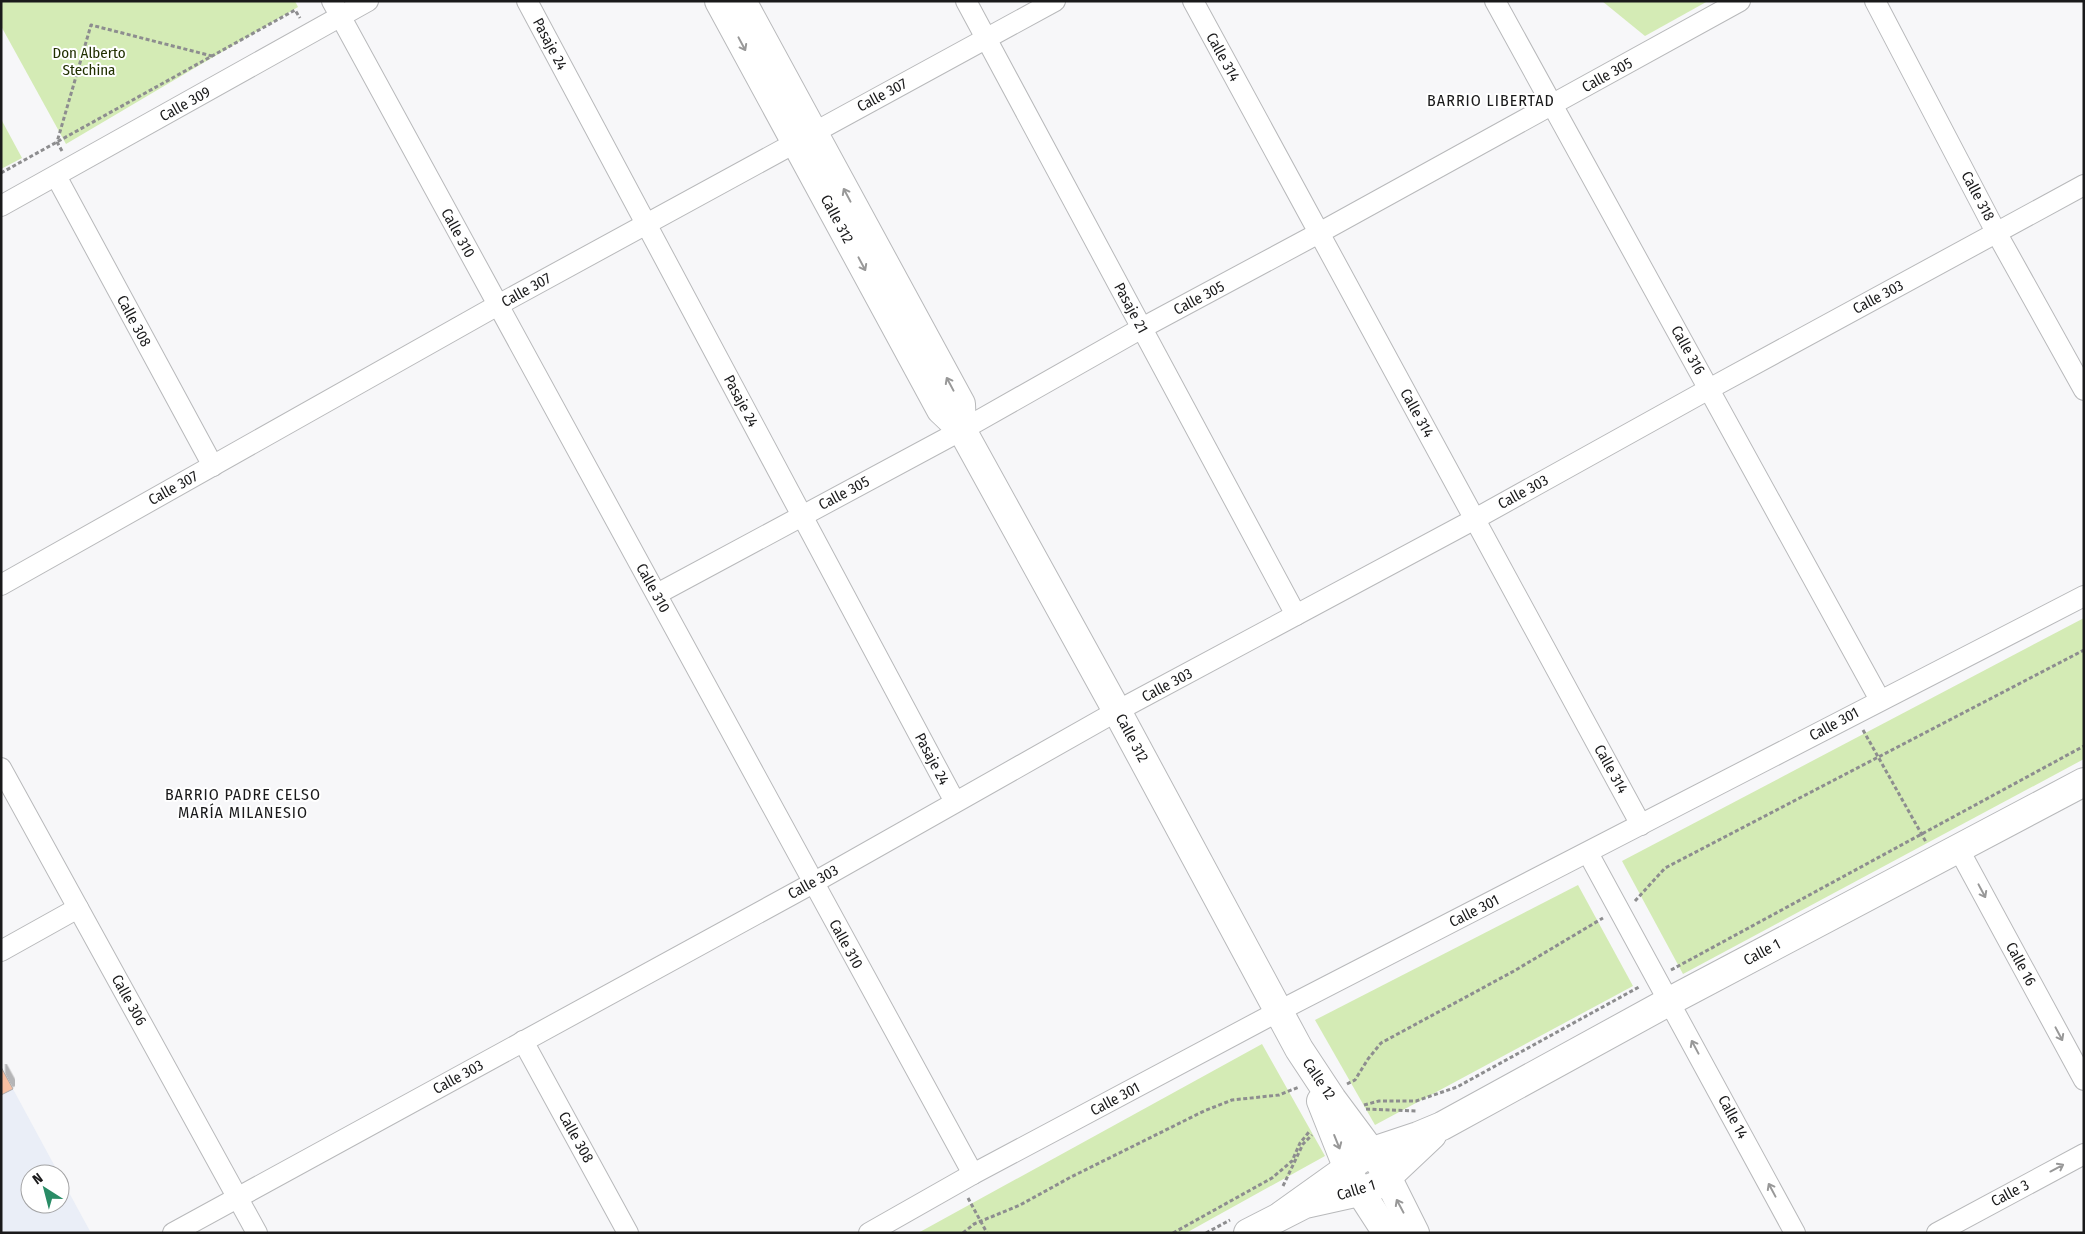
<svg xmlns="http://www.w3.org/2000/svg" width="2085" height="1234" font-family="'Fira Sans Condensed',sans-serif">
  <defs>
    <filter id="shadow"><feDropShadow dx="4.5" dy="-4.5" stdDeviation="0" flood-color="#0004"/></filter>
  </defs>
  <rect width="100%" height="100%" fill="#f7f7f9"/>
  <polygon fill="#eaeef7" points="13,1089 59,1174 30,1174 30,1204 60,1204 60,1176 91,1233 1,1233 1,1095"/>
  <g fill="#d4ebb5">
    <polygon points="1,1 295,1 298,7 66,144 1,26"/>
    <polygon points="1602,1 1708,1 1645,36"/>
    <polygon points="1,119 22,158 1,169"/>
    <polygon points="2084,618 2084,759 1683,974 1622,861"/>
    <polygon points="1578,885 1633,986 1375,1125 1315,1020"/>
    <polygon points="1262,1044 1325,1156 1186,1233 918,1233"/>
  </g>
  <polygon fill="#f7bfa2" stroke="#adabaa" filter="url(#shadow)" points="1,1067 13,1089 1,1095"/>
  <g fill="none" stroke-linecap="round" stroke-linejoin="round">
    <defs>
      <g id="street">
        <polyline points="332,1 973,1174"/>
        <polyline points="527,1 955,802"/>
        <polyline points="966,1 1296,615"/>
        <polyline points="1193,1 1641,825"/>
        <polyline points="1495,1 1880,700"/>
        <polyline points="1875,1 1996,232 2084,390"/>
        <polyline points="56,176 213,466"/>
        <polyline points="1,206 368,1"/>
        <polyline points="1,585 498,305 1055,1"/>
        <polyline points="657,594 962,430 1142,328 1319,233 1740,1"/>
        <polyline points="1,768 257,1233"/>
        <polyline points="1958,848 2084,1080"/>
        <polyline points="1588,853 1795,1233"/>
        <polyline points="1,951 78,908"/>
        <polyline points="523,1041 628,1233"/>
        <polyline points="173,1233 813,883 1117,711 1475,519 1709,389 2084,185"/>
        <polyline points="869,1233 973,1174 1279,1011 2084,596"/>
        <polyline points="1937,1233 2084,1154"/>
      </g>
      <g id="secondary">
        <polyline points="719,1 941,410 962,430 1117,711 1299,1049 1332,1099 1381,1165 1415,1233"/>
        <polyline points="742,1 961,404 962,430"/>
        <polyline points="1321,1101 1352,1179 1387,1233"/>
        <polyline points="1282,1215 1359,1160 1379,1149 1418,1136 1442,1126 1670,1001 2084,782"/>
        <polyline points="1248,1233 1305,1204 1359,1192 1380,1184 1432,1135"/>
      </g>
    </defs>
    <use href="#street" stroke="#b8b9bb" stroke-width="22"/>
    <use href="#secondary" stroke="#b8b9bb" stroke-width="30"/>
    <g stroke="#8d8d8f" stroke-width="3" stroke-dasharray="4 2.5" stroke-linecap="butt">
      <polyline points="62,151 57,142 91,25 212,56"/>
      <polyline points="1,173 295,10 300,18"/>
      <polyline points="1863,730 1926,842"/>
      <polyline points="1635,901 1665,868 2084,650"/>
      <polyline points="1671,970 2084,746"/>
      <polyline points="1347,1084 1355,1080 1368,1059 1381,1043 1514,971 1603,918"/>
      <polyline points="1364,1105 1379,1101 1416,1101 1457,1087 1639,987"/>
      <polyline points="1366,1109 1417,1111"/>
      <polyline points="1283,1186 1303,1144 1312,1135"/>
      <polyline points="968,1198 987,1233"/>
      <polyline points="963,1233 974,1224 1020,1205 1071,1177 1204,1111 1232,1100 1279,1095 1299,1087"/>
      <polyline points="1173,1233 1272,1178 1292,1161 1300,1143 1309,1132"/>
      <polyline points="1206,1233 1230,1220"/>
    </g>
    <use href="#street" stroke="#fff" stroke-width="20"/>
    <use href="#secondary" stroke="#fff" stroke-width="28"/>
  </g>
  <defs><path id="oneway-shaft" d="M-6 0H5M1.5-3L5.5 0L1.5 3" fill="none" stroke-width="1.6" stroke-linecap="round" stroke-linejoin="round" transform="scale(1.25)"/></defs>
  <g stroke="#989898">
    <use href="#oneway-shaft" transform="translate(742 44) rotate(62)"/>
    <use href="#oneway-shaft" transform="translate(847 195) rotate(-118)"/>
    <use href="#oneway-shaft" transform="translate(862 264) rotate(62)"/>
    <use href="#oneway-shaft" transform="translate(950 384) rotate(-118)"/>
    <use href="#oneway-shaft" transform="translate(1982 891) rotate(62)"/>
    <use href="#oneway-shaft" transform="translate(2059 1034) rotate(62)"/>
    <use href="#oneway-shaft" transform="translate(1695 1047) rotate(-118)"/>
    <use href="#oneway-shaft" transform="translate(1337 1142) rotate(68)"/>
    <use href="#oneway-shaft" transform="translate(2057 1168) rotate(-28)"/>
    <use href="#oneway-shaft" transform="translate(1772 1190) rotate(-118)"/>
    <use href="#oneway-shaft" transform="translate(1400 1206) rotate(-118)"/>
  </g>
  <g text-anchor="middle" stroke-width="4" stroke-linejoin="round" paint-order="stroke">
    <g font-size="15" fill="#1a1a1b" stroke="#fff">
      <text transform="translate(550 44) rotate(62)" y="5">Pasaje 24</text>
      <text transform="translate(1223 57) rotate(61)" y="5">Calle 314</text>
      <text transform="translate(1607 75) rotate(-29)" y="5">Calle 305</text>
      <text transform="translate(882 95) rotate(-28)" y="5">Calle 307</text>
      <text transform="translate(185 104) rotate(-29)" y="5">Calle 309</text>
      <text transform="translate(1978 196) rotate(62)" y="5">Calle 318</text>
      <text transform="translate(837 219) rotate(62)" y="5">Calle 312</text>
      <text transform="translate(458 233) rotate(61)" y="5">Calle 310</text>
      <text transform="translate(526 290) rotate(-29)" y="5">Calle 307</text>
      <text transform="translate(1878 297) rotate(-28)" y="5">Calle 303</text>
      <text transform="translate(1199 298) rotate(-28)" y="5">Calle 305</text>
      <text transform="translate(1131 308) rotate(62)" y="5">Pasaje 21</text>
      <text transform="translate(134 321) rotate(62)" y="5">Calle 308</text>
      <text transform="translate(1688 350) rotate(61)" y="5">Calle 316</text>
      <text transform="translate(741 401) rotate(62)" y="5">Pasaje 24</text>
      <text transform="translate(1417 413) rotate(61)" y="5">Calle 314</text>
      <text transform="translate(173 488) rotate(-29)" y="5">Calle 307</text>
      <text transform="translate(1523 492) rotate(-29)" y="5">Calle 303</text>
      <text transform="translate(844 493) rotate(-28)" y="5">Calle 305</text>
      <text transform="translate(653 588) rotate(61)" y="5">Calle 310</text>
      <text transform="translate(1167 685) rotate(-28)" y="5">Calle 303</text>
      <text transform="translate(1834 724) rotate(-28)" y="5">Calle 301</text>
      <text transform="translate(1132 738) rotate(62)" y="5">Calle 312</text>
      <text transform="translate(932 759) rotate(62)" y="5">Pasaje 24</text>
      <text transform="translate(1611 769) rotate(61)" y="5">Calle 314</text>
      <text transform="translate(813 882) rotate(-29)" y="5">Calle 303</text>
      <text transform="translate(1474 911) rotate(-27)" y="5">Calle 301</text>
      <text transform="translate(846 944) rotate(61)" y="5">Calle 310</text>
      <text transform="translate(1762 952) rotate(-28)" y="5">Calle 1</text>
      <text transform="translate(2021 964) rotate(62)" y="5">Calle 16</text>
      <text transform="translate(129 1000) rotate(61)" y="5">Calle 306</text>
      <text transform="translate(458 1077) rotate(-29)" y="5">Calle 303</text>
      <text transform="translate(1319 1079) rotate(56)" y="5">Calle 12</text>
      <text transform="translate(1115 1099) rotate(-28)" y="5">Calle 301</text>
      <text transform="translate(1733 1117) rotate(62)" y="5">Calle 14</text>
      <text transform="translate(576 1137) rotate(61)" y="5">Calle 308</text>
      <text transform="translate(1356 1190) rotate(-17)" y="5">Calle 1</text>
      <text transform="translate(2010 1193) rotate(-28)" y="5">Calle 3</text>
    </g>
    <g font-size="15" fill="#213000" stroke="#fff">
      <text x="89" y="58">Don Alberto<tspan x="89" dy="17">Stechina</tspan></text>
    </g>
    <g font-size="16" letter-spacing="1" fill="#1a1a1b" stroke="#fff">
      <text x="1491" y="106">BARRIO LIBERTAD</text>
      <text x="243" y="800">BARRIO PADRE CELSO<tspan x="243" dy="18">MARÍA MILANESIO</tspan></text>
    </g>
  </g>
  <rect width="2085" height="1234" fill="none" stroke="#1a1a1b" stroke-width="5"/>
  <g transform="translate(45 1189) rotate(324)"><circle r="24" fill="#ffffff" stroke="#a3a3a4"/>
  <path d="M0-4L9 19L0 12L-9 19Z" fill="#298c66"/>
  <text y="-8" font-size="14" font-weight="bold" text-anchor="middle" fill="#1a1a1b">N</text>
  </g>
</svg>
